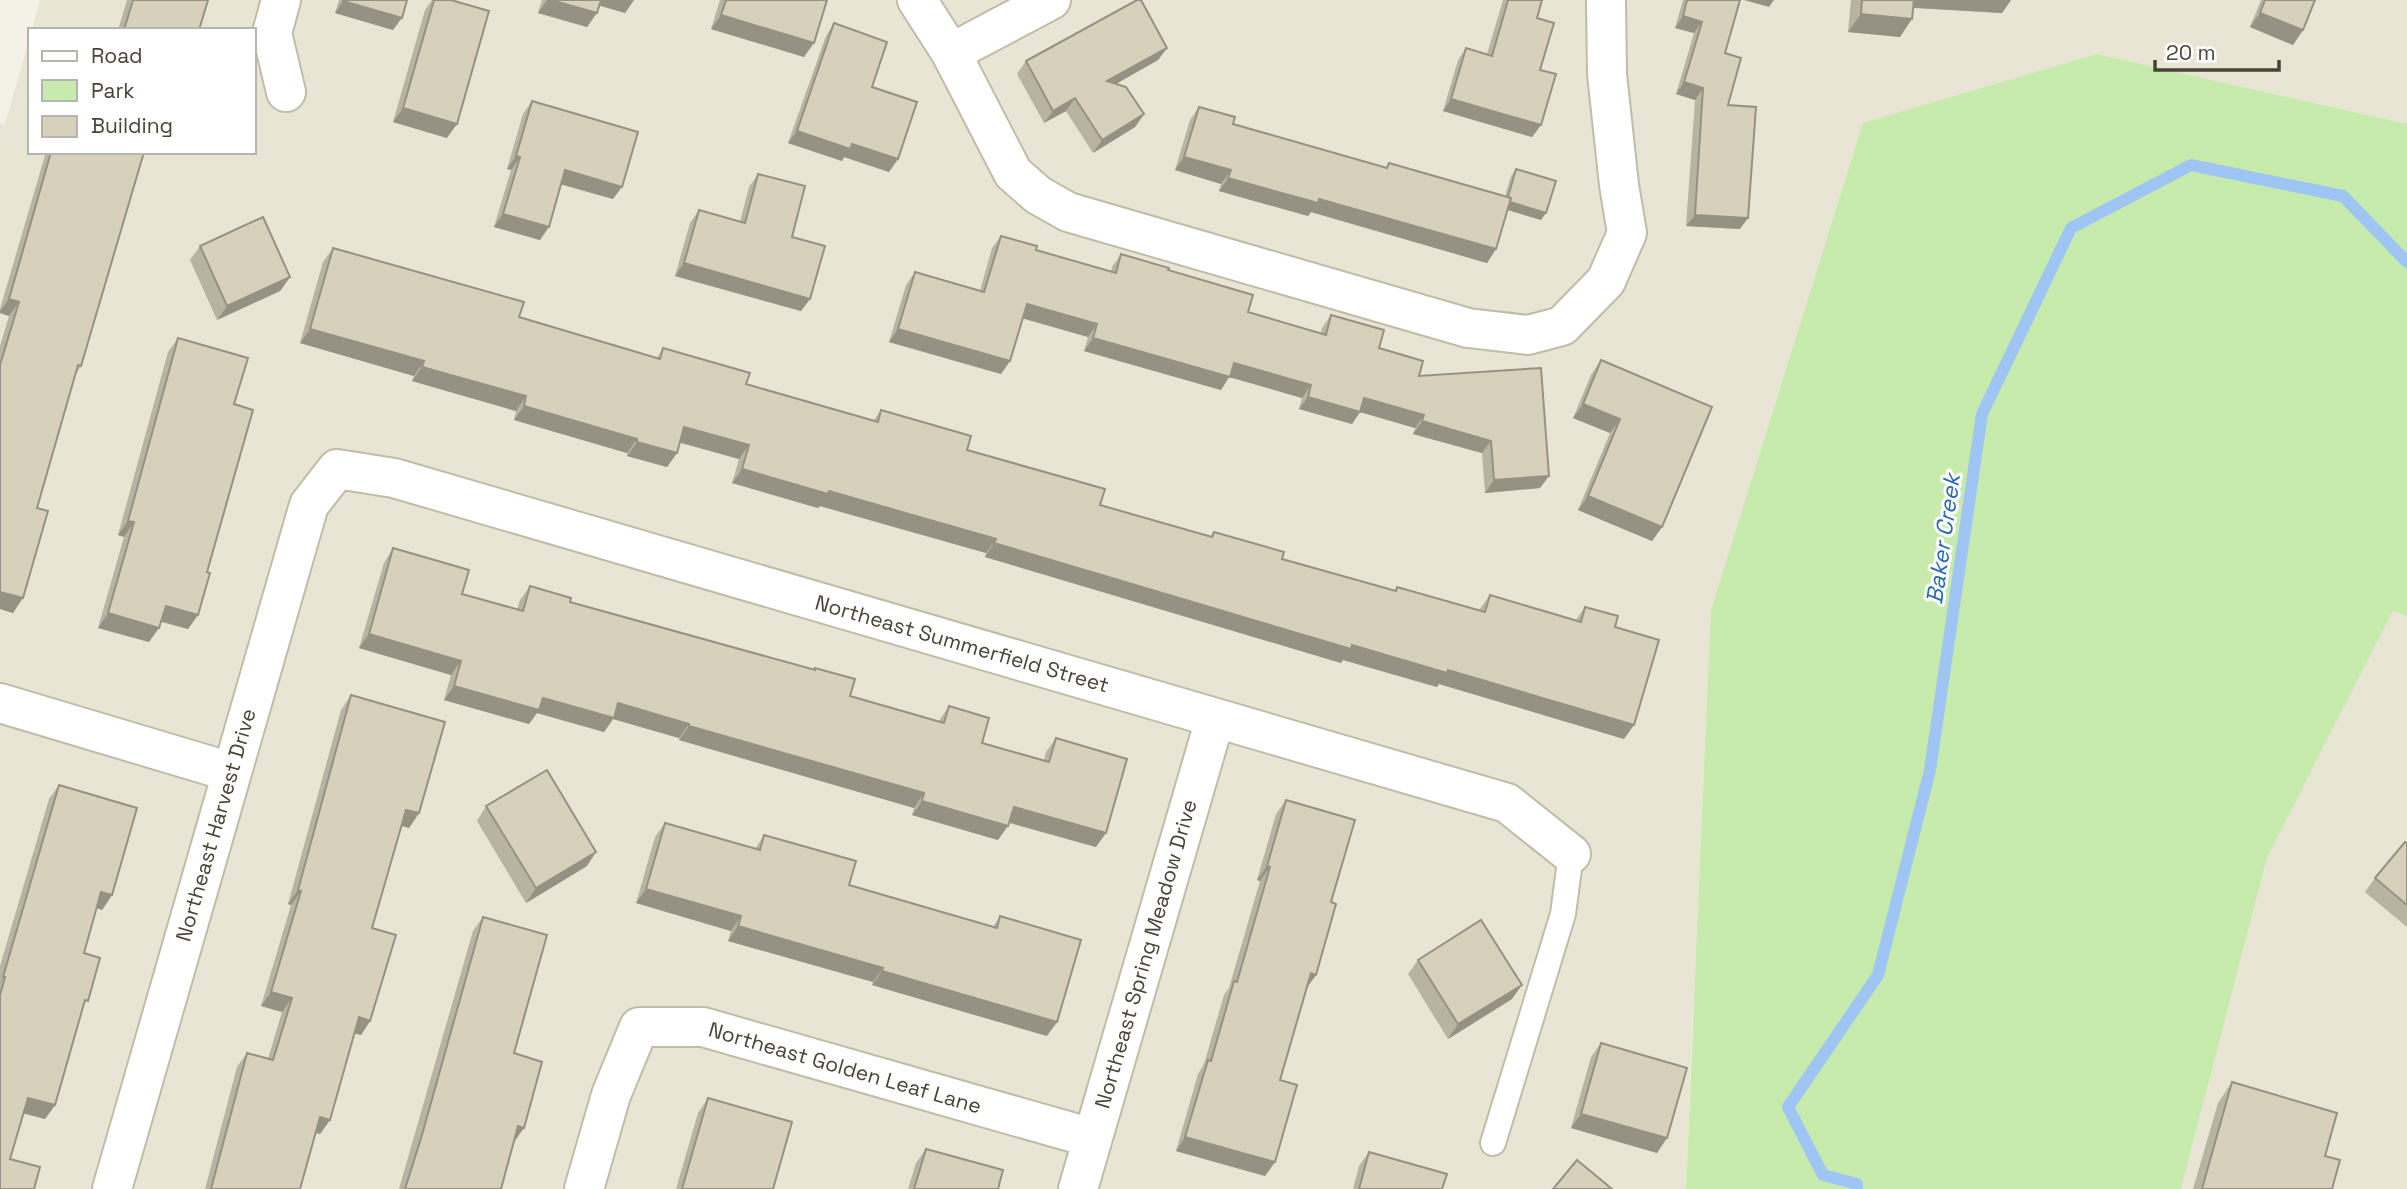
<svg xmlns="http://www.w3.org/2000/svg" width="2407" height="1189" font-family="'Space Grotesk',sans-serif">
  <rect width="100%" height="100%" fill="#f4f2e6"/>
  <g fill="#e9e5d4">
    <polygon points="40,0 2407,0 2407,124 2097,54 1693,1007 1686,1189 0,1189 0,123 5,124 30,37 30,152 254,152 254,30 32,30"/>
    <polygon points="2393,611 2407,616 2407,1189 2181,1189 2267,858"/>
  </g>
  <polygon fill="#c6ebac" points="2097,54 2407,124 2407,616 2393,611 2267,858 2181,1189 1686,1189 1711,610 1863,123"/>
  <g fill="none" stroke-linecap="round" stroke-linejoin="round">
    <polyline stroke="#9fc5f5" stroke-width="12" points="1857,1189 1857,1184 1823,1175 1788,1107 1878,975 1930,770 1982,414 2071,228 2191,165 2343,196 2407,262"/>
    <defs>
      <polyline id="service" points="1493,1143 1563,914 1571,854"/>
      <g id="minor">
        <polyline points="281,0 272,33 286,92"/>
        <polyline points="917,0 951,53 1013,173 1038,195 1068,212 1468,328 1528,335 1562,326 1606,281 1627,233 1619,185 1607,74 1606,0"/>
        <polyline points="951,53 1051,0"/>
        <polyline points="0,703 231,772"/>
        <polyline points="112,1189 309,505 337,469 394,478 1507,803 1571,854"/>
        <polyline points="584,1189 611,1095 639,1027 703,1027 1092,1138"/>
        <polyline points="1078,1189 1215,719"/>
      </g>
    </defs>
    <use href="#service" stroke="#c0bca8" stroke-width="28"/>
    <use href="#minor" stroke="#c0bca8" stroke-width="42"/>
    <use href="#service" stroke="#fff" stroke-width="24"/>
    <use href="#minor" stroke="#fff" stroke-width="38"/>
  </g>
  <g fill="#b9b3a1">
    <polygon points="127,0 208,0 199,30 118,30"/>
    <polygon points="339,0 407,0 393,30 335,13"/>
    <polygon points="432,0 451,0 447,138 393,122 425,10"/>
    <polygon points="542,0 634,0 625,13 599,5 587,27 538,13"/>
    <polygon points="720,0 827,0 804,57 711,29"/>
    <polygon points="1503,0 1542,0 1537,18 1540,70 1541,125 1532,137 1443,111 1458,60 1466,48 1487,54"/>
    <polygon points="1683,0 1740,0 1725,53 1728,105 1740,229 1686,226 1695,100 1676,94 1694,33 1675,28"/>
    <polygon points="1851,0 2011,0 2002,13 1913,8 1900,37 1848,32"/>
    <polygon points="2261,0 2315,0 2303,30 2293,45 2250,27"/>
    <polygon points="834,23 872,87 898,159 889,172 844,157 842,161 788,143 826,36"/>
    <polygon points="1167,48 1158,60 1116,84 1144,114 1135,127 1093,153 1066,111 1044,123 1017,74 1026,61"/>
    <polygon points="532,101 613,199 561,184 540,240 494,227 511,170 507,169 523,114"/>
    <polygon points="1199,107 1233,124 1385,168 1389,163 1505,196 1511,176 1516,169 1541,220 1508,210 1496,249 1487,263 1311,212 1308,216 1219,191 1221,184 1175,170 1190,120"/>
    <polygon points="46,152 144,152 81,366 75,376 37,508 13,613 0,609 0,346 9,316 0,313 0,309"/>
    <polygon points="758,174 792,237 810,299 801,311 675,276 690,223 699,210 740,222 749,187"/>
    <polygon points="1001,236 1036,250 1111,272 1112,267 1121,254 1168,270 1248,312 1321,333 1322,328 1331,315 1419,376 1541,368 1540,488 1485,493 1482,453 1413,434 1415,428 1360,412 1352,424 1299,409 1302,398 1229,377 1221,390 1084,351 1088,337 1022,318 1010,361 1001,374 889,342 906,285 915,272 980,291 992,248"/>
    <polygon points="200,246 290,277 280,291 217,320 190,260"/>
    <polygon points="333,248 519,317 657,358 663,348 746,384 874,420 881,410 967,450 1100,505 1210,537 1214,532 1282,559 1394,591 1397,587 1479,610 1490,595 1576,620 1585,607 1615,627 1624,739 1439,684 1437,687 1343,660 1341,663 985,557 986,553 820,506 818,508 732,483 739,459 680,442 677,453 667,467 627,456 627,453 514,420 516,411 412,381 414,376 300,343 323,262"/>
    <polygon points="178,338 234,404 188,629 161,622 149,642 98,628 124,537 118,535 168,352"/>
    <polygon points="1601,360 1662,527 1652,541 1578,510 1610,433 1573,418 1591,375"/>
    <polygon points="393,548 462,594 517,610 520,600 530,586 570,602 814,670 815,668 850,696 939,721 949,706 982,743 1044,760 1046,752 1056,738 1096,847 1009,823 998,840 912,815 914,808 679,740 679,738 613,719 604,732 537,713 529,724 444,700 451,675 359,648 384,563"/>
    <polygon points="351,695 419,813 409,828 402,826 372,928 370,1021 361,1035 354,1033 330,1120 320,1134 315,1133 300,1189 205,1189 237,1067 247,1053 268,1059 282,1012 261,1006 291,905 288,904 341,710"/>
    <polygon points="59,785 112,895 102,910 97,908 84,953 82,1008 55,1105 45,1119 23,1113 0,1189 0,966 49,799"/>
    <polygon points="1286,800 1331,902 1316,975 1307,987 1280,1080 1275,1162 1265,1176 1176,1151 1198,1074 1204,1064 1224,995 1229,988 1260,881 1257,880 1276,814"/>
    <polygon points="486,806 587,866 526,903 477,821"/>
    <polygon points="665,823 755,849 764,835 849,885 993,927 1000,916 1047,1036 872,985 873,982 728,941 731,931 636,903 655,837"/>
    <polygon points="2407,843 2407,927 2365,892 2375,878"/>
    <polygon points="483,917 514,1053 514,1141 501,1189 399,1189 473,931"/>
    <polygon points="1418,960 1512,999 1448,1039 1408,974"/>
    <polygon points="1601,1043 1657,1153 1571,1128 1591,1057"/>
    <polygon points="2232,1082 2325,1156 2332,1189 2193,1189 2218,1103"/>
    <polygon points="708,1098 773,1189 676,1189 698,1113"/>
    <polygon points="926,1149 998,1189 908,1189 916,1163"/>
    <polygon points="1369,1152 1442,1189 1353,1189 1359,1166"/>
  </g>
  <g fill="#969283">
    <polygon points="547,0 551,0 597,13 587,27 538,13"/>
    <polygon points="596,0 634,0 625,13 594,4"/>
    <polygon points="1744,0 1774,0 1769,7"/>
    <polygon points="1908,0 2011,0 2002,13 1902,7"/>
    <polygon points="343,1 402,18 393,30 335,13"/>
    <polygon points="2260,13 2303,30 2293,45 2250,27"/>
    <polygon points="1861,14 1912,19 1900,37 1848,32"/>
    <polygon points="721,15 814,43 804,57 711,29"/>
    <polygon points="1683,16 1702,22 1694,33 1675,28"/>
    <polygon points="1167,48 1158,60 1098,94 1107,81"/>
    <polygon points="1684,82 1703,88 1695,100 1676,94"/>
    <polygon points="1075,98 1066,111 1044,123 1053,111"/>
    <polygon points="1451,99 1541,125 1532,137 1443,111"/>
    <polygon points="403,108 457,124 447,138 393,122"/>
    <polygon points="1144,114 1135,127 1093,153 1102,140"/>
    <polygon points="797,131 852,144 898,159 889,172 844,157 842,161 788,143"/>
    <polygon points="516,156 520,157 511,170 507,169"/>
    <polygon points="1184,157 1231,170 1221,184 1175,170"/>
    <polygon points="565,170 622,187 613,199 556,183"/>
    <polygon points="1228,178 1319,199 1496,249 1487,263 1311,212 1308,216 1219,191"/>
    <polygon points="1506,201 1546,213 1541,220 1501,208"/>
    <polygon points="503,214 549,227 540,240 494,227"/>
    <polygon points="1695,215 1748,218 1740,229 1686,226"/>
    <polygon points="684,263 810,299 801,311 675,276"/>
    <polygon points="290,277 280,291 217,320 227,306"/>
    <polygon points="9,299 19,302 9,316 0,313 0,311"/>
    <polygon points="1027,304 1097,324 1088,337 1018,317"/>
    <polygon points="310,329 424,361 414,376 300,343"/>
    <polygon points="898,329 1010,361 1001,374 889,342"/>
    <polygon points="1093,338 1234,363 1311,385 1302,398 1229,377 1221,390 1084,351"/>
    <polygon points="422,367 526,396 516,411 412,381"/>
    <polygon points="1308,397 1364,398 1424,415 1415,428 1360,412 1352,424 1299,409"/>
    <polygon points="1583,404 1620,419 1610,433 1573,418"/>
    <polygon points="524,406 637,439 627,453 514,420"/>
    <polygon points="1422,421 1491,441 1482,453 1413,434"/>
    <polygon points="684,427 749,445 739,459 674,441"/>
    <polygon points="637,442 677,453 667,467 627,456"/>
    <polygon points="742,469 829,491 996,539 986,553 820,506 818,508 732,483"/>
    <polygon points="1549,476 1540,488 1485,493 1494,480"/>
    <polygon points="1588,496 1662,527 1652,541 1578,510"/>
    <polygon points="128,521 134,522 124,537 118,535"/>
    <polygon points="994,543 1352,645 1448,670 1634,725 1624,739 1439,684 1437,687 1343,660 1341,663 985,557"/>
    <polygon points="0,592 23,598 13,613 0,609"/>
    <polygon points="166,606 198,615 188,629 156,620"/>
    <polygon points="108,613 159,628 149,642 98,628"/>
    <polygon points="369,634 461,661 451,675 359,648"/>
    <polygon points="454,686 543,698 618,703 689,724 679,738 613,719 604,732 537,713 529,724 444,700"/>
    <polygon points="689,726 924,793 914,808 679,740"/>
    <polygon points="922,801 1008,826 998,840 912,815"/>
    <polygon points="1014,807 1106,833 1096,847 1004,821"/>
    <polygon points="406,810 419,813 409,828 396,824"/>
    <polygon points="596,852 587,866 526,903 536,888"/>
    <polygon points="1267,866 1270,867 1260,881 1257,880"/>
    <polygon points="646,889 741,916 731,931 636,903"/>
    <polygon points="298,890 301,891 291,905 288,904"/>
    <polygon points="101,892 112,895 102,910 91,906"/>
    <polygon points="738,926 883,968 873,982 728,941"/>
    <polygon points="882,971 1057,1022 1047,1036 872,985"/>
    <polygon points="1311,973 1316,975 1306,989"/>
    <polygon points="1522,985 1512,999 1448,1039 1458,1024"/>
    <polygon points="271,992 292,998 282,1012 261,1006"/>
    <polygon points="359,1017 370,1021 361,1035 349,1032"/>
    <polygon points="28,1098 55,1105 45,1119 18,1112"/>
    <polygon points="1581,1114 1667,1138 1657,1153 1571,1128"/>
    <polygon points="320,1117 330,1120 320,1134 310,1131"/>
    <polygon points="518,1126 524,1128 514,1142"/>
    <polygon points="1185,1137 1275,1162 1265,1176 1176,1151"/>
  </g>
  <g fill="#d7d0bb" stroke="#969283" stroke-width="2">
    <polygon points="133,0 208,0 199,30 124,30"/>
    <polygon points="343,0 407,0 402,18 343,1"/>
    <polygon points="434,0 451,0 489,11 457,124 403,108"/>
    <polygon points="551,0 601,0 597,13"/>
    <polygon points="726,0 827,0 814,43 721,15"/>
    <polygon points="1137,0 1141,0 1167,48 1107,81 1126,87 1144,114 1102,140 1075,98 1053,111 1026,61"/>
    <polygon points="1508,0 1542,0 1537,18 1554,23 1540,70 1556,74 1541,125 1451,99 1466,48 1492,56"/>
    <polygon points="1687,0 1740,0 1725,53 1741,58 1728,105 1756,107 1748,218 1695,215 1703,88 1684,82 1702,22 1683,16"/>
    <polygon points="1862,0 1914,0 1912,19 1861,14"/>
    <polygon points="2265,0 2315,0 2303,30 2260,13"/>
    <polygon points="834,23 887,42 872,87 917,102 898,159 852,144 850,149 797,131"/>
    <polygon points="532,101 638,132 622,187 565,170 549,227 503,214 520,157 516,156"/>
    <polygon points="1199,107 1235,117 1233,124 1387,168 1389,163 1511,198 1496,249 1319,199 1318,203 1228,178 1231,170 1184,157"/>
    <polygon points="51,152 144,152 81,366 78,365 37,508 48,511 23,598 0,592 0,365 19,302 9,299"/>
    <polygon points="1516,169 1556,181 1546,213 1510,202 1511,198 1508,197"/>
    <polygon points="758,174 805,186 792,237 825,246 810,299 684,263 699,210 745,223"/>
    <polygon points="263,217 290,277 227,306 200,246"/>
    <polygon points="1001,236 1037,246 1036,250 1116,273 1121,254 1169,268 1168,270 1253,295 1248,312 1326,335 1331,315 1384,330 1379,348 1423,361 1419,376 1541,368 1549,476 1494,480 1491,441 1422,421 1424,415 1364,398 1360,412 1308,397 1311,385 1234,363 1230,377 1093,338 1097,324 1027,304 1010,361 898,329 915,272 984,292"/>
    <polygon points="333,248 524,302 519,317 660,359 663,348 750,373 746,384 878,422 881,410 971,436 967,450 1105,489 1100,505 1212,537 1214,532 1284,552 1282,559 1396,591 1397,587 1485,612 1490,595 1581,622 1585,607 1618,616 1615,627 1659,640 1634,725 1448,670 1447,673 1352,645 1351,649 994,543 996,539 829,491 828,494 742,469 749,445 684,427 677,453 637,442 637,439 524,406 526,396 422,367 424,361 310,329"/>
    <polygon points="178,338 248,358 234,404 253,410 207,572 210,573 198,615 166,606 159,628 108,613 134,522 128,521"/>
    <polygon points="1601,360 1712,407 1662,527 1588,496 1620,419 1583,404"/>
    <polygon points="393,548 469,570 462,594 523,611 530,586 571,598 570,602 815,670 815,668 855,679 850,696 944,723 949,706 989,718 982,743 1049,762 1056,738 1127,759 1106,833 1014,807 1008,826 922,801 924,793 689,726 689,724 618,703 614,718 543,698 539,710 454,686 461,661 369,634"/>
    <polygon points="351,695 445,722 419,813 406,810 372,928 396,935 370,1021 359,1017 330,1120 320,1117 300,1189 211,1189 247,1053 273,1060 292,998 271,992 301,891 298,890"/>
    <polygon points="547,770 596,852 536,888 486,806"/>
    <polygon points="59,785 137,808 112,895 101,892 84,953 100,958 88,1001 85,1000 55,1105 28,1098 10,1159 40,1167 34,1189 0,1189 0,995 5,977 3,977"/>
    <polygon points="1286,800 1355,820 1331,902 1336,904 1316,975 1311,973 1280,1080 1297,1085 1275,1162 1185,1137 1208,1060 1211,1061 1234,981 1237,982 1270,867 1267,866"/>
    <polygon points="665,823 760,850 764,835 856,861 849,885 997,928 1000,916 1081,940 1057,1022 882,971 883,968 738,926 741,916 646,889"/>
    <polygon points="2405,842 2407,843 2407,905 2375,878"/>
    <polygon points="483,917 547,935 514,1053 542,1062 524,1128 518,1126 501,1189 405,1189 422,1135"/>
    <polygon points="1481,920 1522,985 1458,1024 1418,960"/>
    <polygon points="1601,1043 1687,1068 1667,1138 1581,1114"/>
    <polygon points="2232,1082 2337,1113 2325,1156 2340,1160 2332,1189 2202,1189"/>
    <polygon points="708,1098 792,1122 773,1189 682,1189"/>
    <polygon points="926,1149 1003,1170 998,1189 914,1189"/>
    <polygon points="1369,1152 1447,1174 1442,1189 1359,1189"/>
    <polygon points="1577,1160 1612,1189 1553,1189"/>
  </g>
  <g text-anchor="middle" stroke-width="6" stroke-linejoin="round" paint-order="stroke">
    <g font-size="21" fill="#484335" stroke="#fff">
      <text transform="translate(962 644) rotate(16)" y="7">Northeast Summerfield Street</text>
      <text transform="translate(216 825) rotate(-74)" y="7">Northeast Harvest Drive</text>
      <text transform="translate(1146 954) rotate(-74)" y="7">Northeast Spring Meadow Drive</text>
      <text transform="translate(845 1068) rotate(16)" y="7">Northeast Golden Leaf Lane</text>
    </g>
    <g font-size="23" font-style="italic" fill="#2767bb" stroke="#fff">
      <text transform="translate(1943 539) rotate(-82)" y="8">Baker Creek</text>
    </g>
  </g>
  <rect x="28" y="28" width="228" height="126" fill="#ffffff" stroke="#b6b4ae" stroke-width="2"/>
  <rect x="42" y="51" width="35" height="10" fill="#ffffff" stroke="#b6b4ae" stroke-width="2"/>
  <text x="91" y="63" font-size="21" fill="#484335">Road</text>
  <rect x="42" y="80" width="35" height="21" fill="#c6ebac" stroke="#b6b4ae" stroke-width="2"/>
  <text x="91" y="98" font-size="21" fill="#484335">Park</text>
  <rect x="42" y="116" width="35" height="21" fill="#d7d0bb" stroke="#b6b4ae" stroke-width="2"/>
  <text x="91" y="133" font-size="21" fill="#484335">Building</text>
  <path d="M2155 60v10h124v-10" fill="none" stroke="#484335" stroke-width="3.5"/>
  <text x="2166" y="60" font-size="21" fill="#484335" stroke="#ffffff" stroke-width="5" paint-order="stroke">20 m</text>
</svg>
